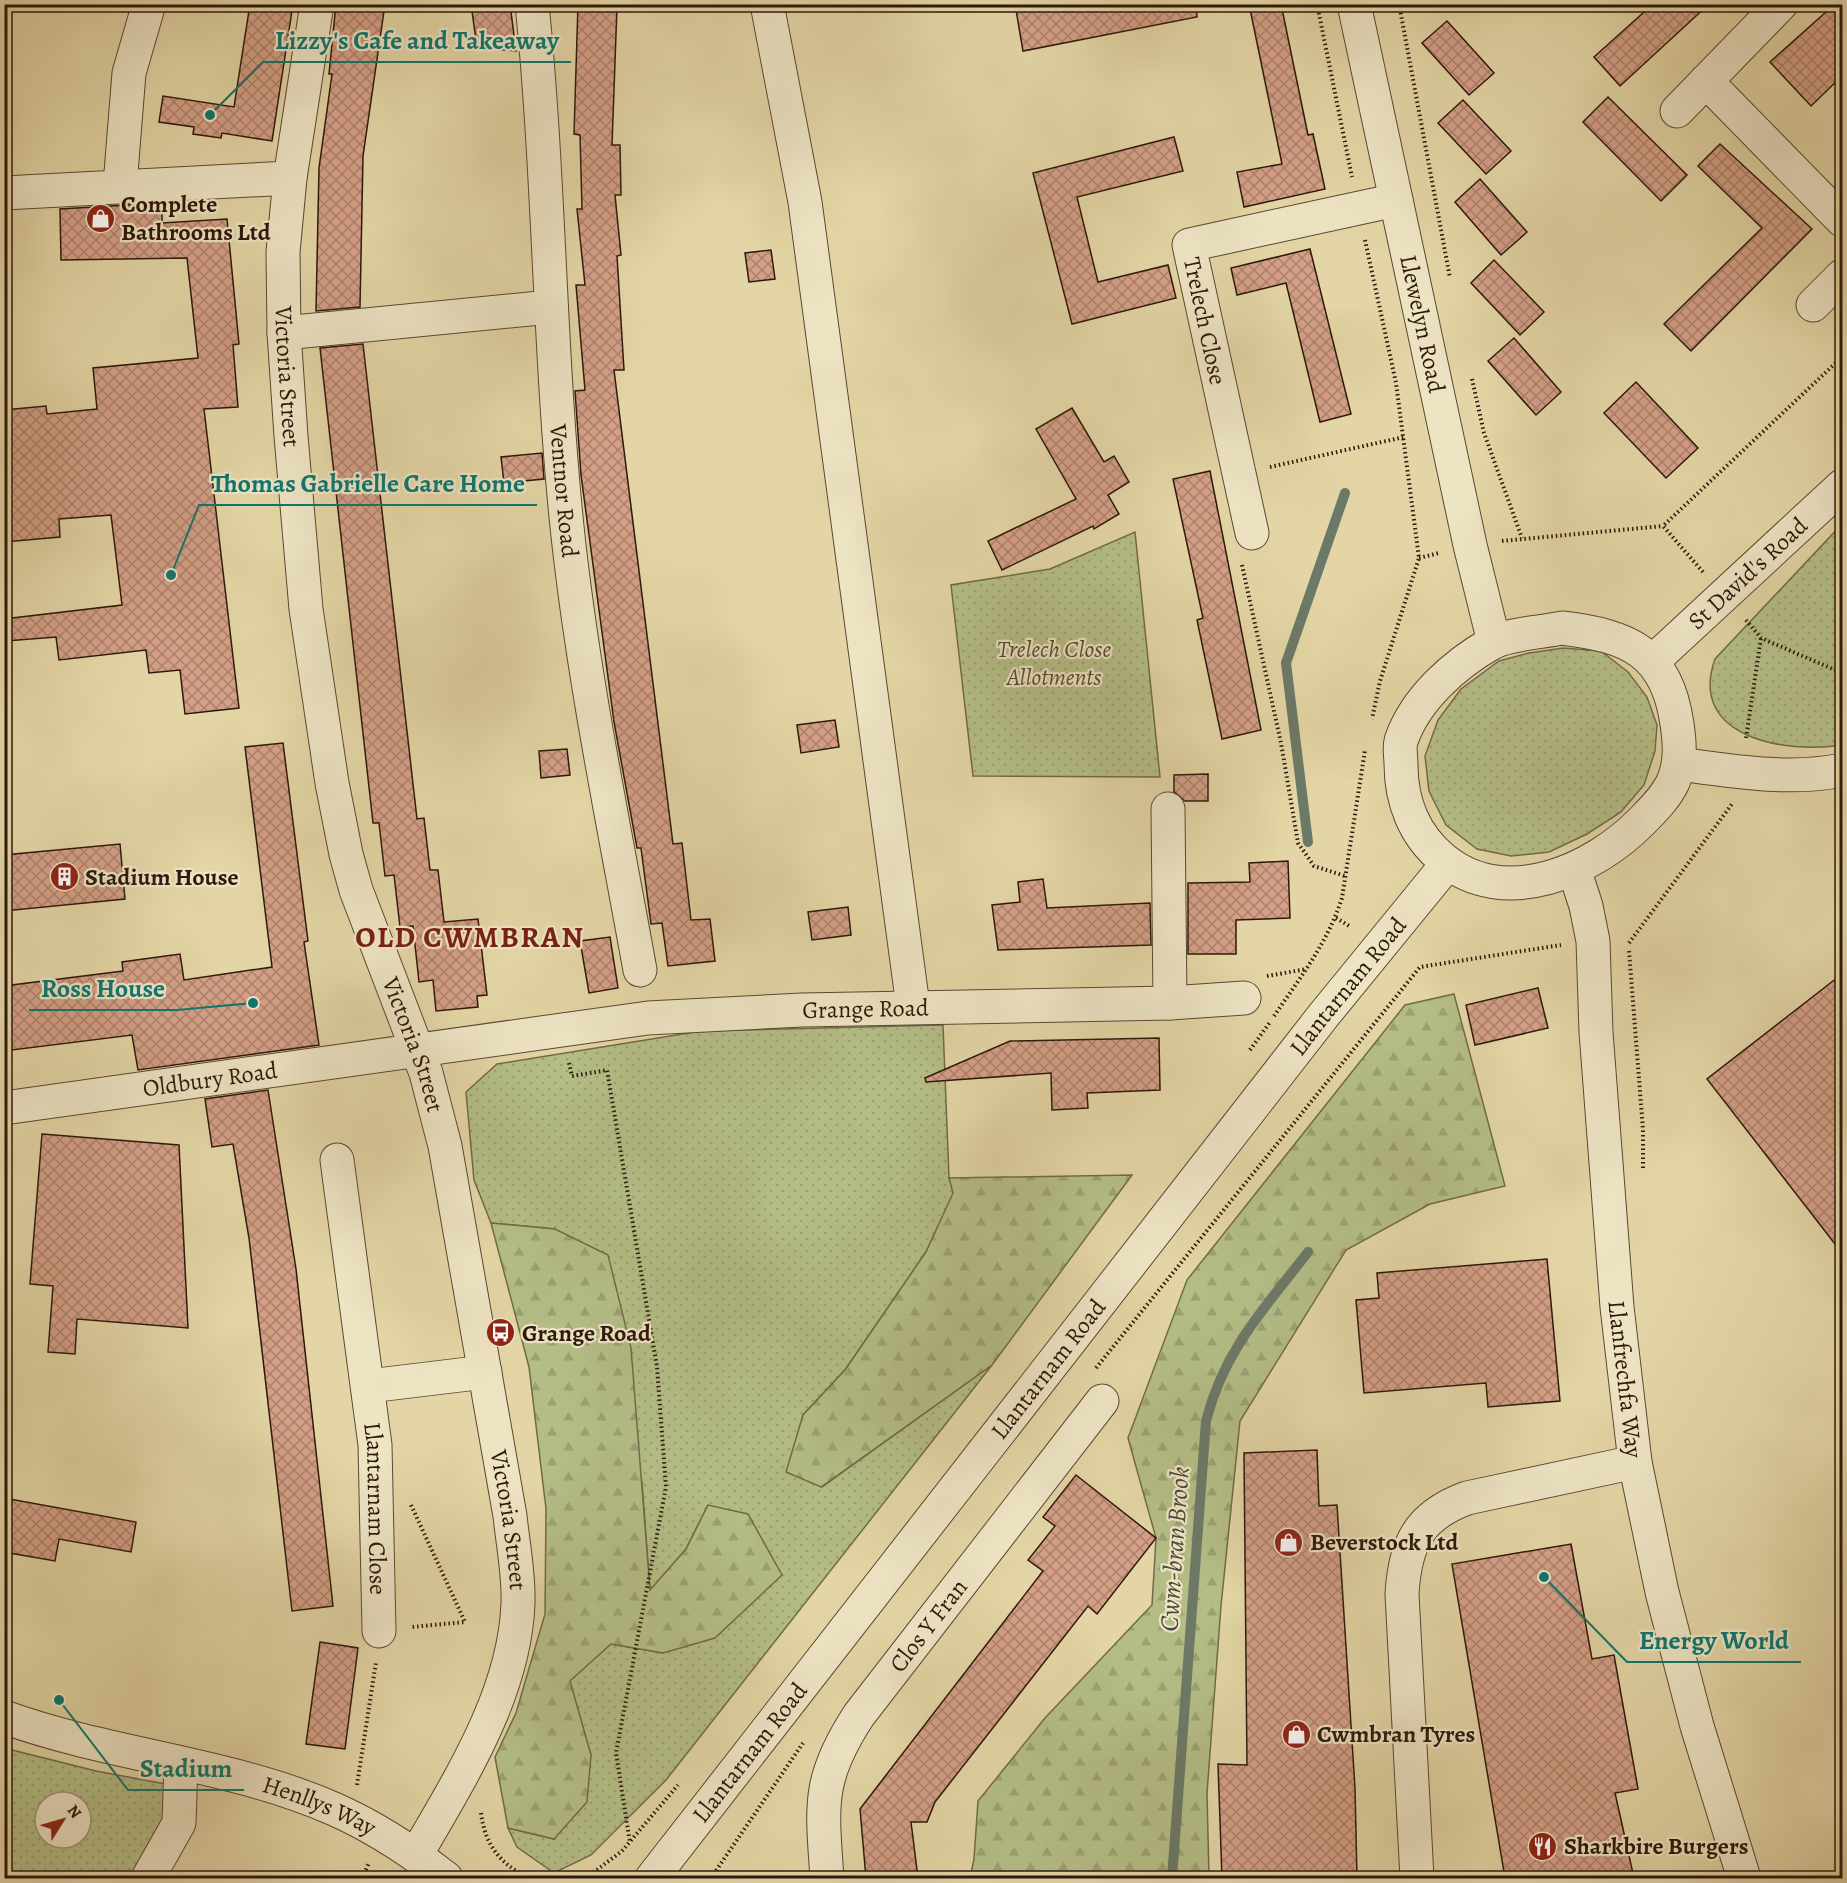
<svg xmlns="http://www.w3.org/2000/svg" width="1847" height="1883" font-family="Alegreya,serif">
  <defs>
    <pattern id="green-dots" width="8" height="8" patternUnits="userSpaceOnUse" patternTransform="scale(1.5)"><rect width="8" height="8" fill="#b4bd86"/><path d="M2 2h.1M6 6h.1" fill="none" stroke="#9ba272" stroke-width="1.8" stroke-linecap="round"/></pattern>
    <pattern id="forest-firs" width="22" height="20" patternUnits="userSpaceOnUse" patternTransform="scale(1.5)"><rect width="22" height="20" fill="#b4bd86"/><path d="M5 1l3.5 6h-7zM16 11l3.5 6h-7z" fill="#9ba272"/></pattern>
    <pattern id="building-cross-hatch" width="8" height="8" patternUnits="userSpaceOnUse" patternTransform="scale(1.5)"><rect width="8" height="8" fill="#d49f86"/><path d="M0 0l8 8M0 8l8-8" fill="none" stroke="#ac816c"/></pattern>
  </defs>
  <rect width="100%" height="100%" fill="#e3d5a5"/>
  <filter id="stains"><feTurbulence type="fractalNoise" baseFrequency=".00333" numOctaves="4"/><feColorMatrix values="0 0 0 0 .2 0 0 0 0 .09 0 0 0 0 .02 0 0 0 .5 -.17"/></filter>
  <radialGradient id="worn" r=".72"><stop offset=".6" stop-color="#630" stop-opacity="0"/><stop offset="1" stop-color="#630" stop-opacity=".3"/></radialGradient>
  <g fill="url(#green-dots)" stroke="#716a48" stroke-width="1.5" fill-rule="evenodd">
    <path d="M1842,524V745C1786,754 1687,738 1715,659Z"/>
    <polygon points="1135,532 1160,777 973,776 951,585 1050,569"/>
    <polygon points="1563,648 1601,651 1628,672 1647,697 1657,725 1655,751 1644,785 1621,812 1587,834 1549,852 1511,856 1477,849 1446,825 1429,791 1425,756 1438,720 1461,689 1499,661 1529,653"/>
    <polygon points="943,1025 949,1178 954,1193 926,1252 845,1370 803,1415 822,1487 992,1365 666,1780 591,1855 554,1873 517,1847 508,1828 554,1839 591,1755 569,1681 611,1644 663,1653 708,1505 686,1549 650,1591 642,1482 555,1229 491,1223 474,1180 466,1092 497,1064 701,1031"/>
    <path d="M4,1748L96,1771L187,1788L158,1878H5ZM45,1802H81V1838H45Z"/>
  </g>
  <g fill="url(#forest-firs)" stroke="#716a48" stroke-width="1.5">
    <polygon points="1454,994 1505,1186 1430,1204 1346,1250 1240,1421 1221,1606 1207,1793 1209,1878 970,1878 974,1859 978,1801 1045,1718 1152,1605 1156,1538 1128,1438 1187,1280 1405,1005"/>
    <polygon points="1132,1175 992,1365 821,1487 786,1472 803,1415 845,1370 926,1252 953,1193 949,1178"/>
    <polygon points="491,1223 555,1229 608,1255 631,1348 650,1590 686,1549 708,1505 748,1514 782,1575 715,1638 663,1653 611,1644 570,1681 591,1755 587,1802 554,1839 508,1828 495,1757 516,1713 545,1614 546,1509 529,1367"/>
  </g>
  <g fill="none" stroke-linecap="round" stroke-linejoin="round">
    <g stroke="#6c7968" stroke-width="10">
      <polyline points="1308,842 1286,663 1345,493"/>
      <path d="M1172,1878L1206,1421C1224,1350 1264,1309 1308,1252"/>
    </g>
  </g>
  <g fill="url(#building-cross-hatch)" stroke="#2e180b" stroke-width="1.5">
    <polygon points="250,4 293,4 272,141 222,133 221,138 193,134 194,127 159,122 163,96 234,107"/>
    <polygon points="336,4 385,4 363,156 360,307 316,311 319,168 332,74 329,74"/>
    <polygon points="471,4 510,4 516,51 477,47"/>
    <polygon points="578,4 617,7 612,145 620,145 621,195 615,195 621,255 617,256 624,370 614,370 673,844 682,843 691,920 710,919 715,961 668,966 662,923 651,924 641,848 637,848 614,722 581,475 575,391 585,390 576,285 585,285 577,209 582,209 580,135 574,134"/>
    <polygon points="1015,4 1196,4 1197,17 1023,51"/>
    <polygon points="1249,4 1281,4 1308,135 1313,134 1325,189 1244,207 1237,172 1282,164"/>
    <polygon points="1653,4 1709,4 1620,86 1594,57"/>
    <polygon points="1835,4 1842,4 1842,76 1811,106 1770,62"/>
    <polygon points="1447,21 1494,73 1469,95 1422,43"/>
    <polygon points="1608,97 1687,175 1661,201 1583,122"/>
    <polygon points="1463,100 1511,151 1486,174 1438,123"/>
    <polygon points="1174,137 1183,171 1077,197 1098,282 1168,265 1176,298 1072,324 1033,173"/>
    <polygon points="1720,144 1812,229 1691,351 1664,324 1762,228 1698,166"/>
    <polygon points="1480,179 1527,232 1501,255 1455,202"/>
    <polygon points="162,203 162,223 227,219 239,344 233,345 238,407 204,409 239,708 185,714 180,670 149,673 146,650 59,660 56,637 6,641 4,627 4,619 122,605 111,515 59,519 60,537 4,542 4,410 46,406 47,414 97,409 93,368 198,358 187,258 61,260 60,209"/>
    <polygon points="1310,249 1351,414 1320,422 1286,283 1237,295 1231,268"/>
    <polygon points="771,250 775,279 749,282 745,253"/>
    <polygon points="1494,260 1544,312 1520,335 1471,283"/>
    <polygon points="1514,338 1561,392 1536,415 1488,361"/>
    <polygon points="363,344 417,819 424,818 430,870 438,870 444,922 478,919 487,995 477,996 478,1007 436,1011 433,980 419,982 413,926 400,927 394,875 385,876 379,823 373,823 320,348"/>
    <polygon points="1636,382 1698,448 1666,478 1604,413"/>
    <polygon points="1072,408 1104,462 1114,456 1129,482 1108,495 1119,514 1094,529 1093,526 1002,570 988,541 1076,499 1036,429"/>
    <polygon points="542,453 544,479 504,483 501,457"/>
    <polygon points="1210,471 1261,730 1222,739 1197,620 1203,618 1173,479"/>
    <polygon points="835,720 839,747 801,753 797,725"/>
    <polygon points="283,743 308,941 304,942 319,1045 138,1070 132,1035 4,1051 4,986 123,971 122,962 180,954 184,980 272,967 245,747"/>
    <polygon points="567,749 570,775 541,778 539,751"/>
    <polygon points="1208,774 1208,801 1185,801 1174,792 1174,775"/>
    <polygon points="120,844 125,899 4,911 4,855"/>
    <polygon points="1288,861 1290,918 1236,920 1236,954 1188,954 1188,883 1250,882 1249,863"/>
    <polygon points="1043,879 1047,908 1150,903 1151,945 998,950 992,905 1020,902 1018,882"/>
    <polygon points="848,907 851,935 812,940 808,912"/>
    <polygon points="610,937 618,988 589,993 580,941"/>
    <polygon points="1842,974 1842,1253 1707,1079"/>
    <polygon points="1538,988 1548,1028 1475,1045 1466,1005"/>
    <polygon points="1159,1038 1160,1090 1087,1093 1088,1108 1052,1110 1051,1073 926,1082 925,1078 1010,1041"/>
    <polygon points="268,1090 296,1269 333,1606 292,1611 249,1238 233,1144 212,1147 205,1099"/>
    <polygon points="42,1134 179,1145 188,1328 77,1319 75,1354 48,1352 53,1286 30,1284"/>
    <polygon points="1547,1259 1560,1401 1488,1407 1486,1383 1364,1393 1356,1300 1379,1298 1377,1273"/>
    <polygon points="1317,1450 1319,1506 1337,1505 1355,1788 1357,1878 1222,1878 1218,1764 1247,1765 1244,1453"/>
    <polygon points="1076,1475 1156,1538 1097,1614 1088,1606 935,1802 927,1822 911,1822 918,1878 866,1878 860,1809 1043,1571 1028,1560 1055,1526 1043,1517"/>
    <polygon points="4,1498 136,1522 131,1552 59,1539 55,1561 4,1552"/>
    <polygon points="1571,1544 1592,1659 1614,1655 1638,1789 1615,1793 1634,1878 1505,1878 1452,1564"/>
    <polygon points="320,1642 358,1648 345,1749 306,1744"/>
  </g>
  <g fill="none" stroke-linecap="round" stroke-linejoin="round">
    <defs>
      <g id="minor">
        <path id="s1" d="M317,4L290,178L283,252L284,333L291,436L306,609L332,783L346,854L356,890L426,1073L445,1146L510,1516C513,1545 519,1574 518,1603C515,1693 460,1779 416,1855"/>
        <path id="s2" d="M532,4C550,181 549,359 568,536C584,682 614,826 640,970"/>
        <polyline points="767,4 805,202 913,1006"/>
        <path id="s3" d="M1354,4L1470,545L1494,642"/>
        <polyline points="1706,81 1842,220"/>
        <polyline points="1677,111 1781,4"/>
        <polyline points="120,185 129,73 149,4"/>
        <polyline points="4,193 290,178"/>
        <polyline points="1813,305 1842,276"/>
        <polyline points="284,333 550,307"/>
        <polyline points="1252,533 1189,245 1396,200"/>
        <path d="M1562,628C1629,636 1667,652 1677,724C1680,744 1681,763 1673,782C1666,797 1653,810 1642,821C1593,871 1505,910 1443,859C1414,835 1401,801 1401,764C1401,757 1399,748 1401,741C1415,699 1455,664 1492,643C1507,634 1544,632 1562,628Z"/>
        <path id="s4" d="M1653,661L1842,486"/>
        <path d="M1679,764C1731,771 1790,781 1842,770"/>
        <polyline points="1168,809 1170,1003"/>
        <path id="s5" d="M1574,869L1586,906L1593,941L1596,1032L1617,1307L1635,1462L1662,1592L1697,1726L1744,1878"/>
        <path id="s6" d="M4,1108L648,1018L802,1010L1170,1003L1244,998"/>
        <path id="s7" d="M337,1160L375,1445L379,1631"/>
        <polyline points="369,1386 485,1372"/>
        <path id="s8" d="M4,1717C112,1756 229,1763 334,1809C375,1827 411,1851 446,1878"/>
        <polyline points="148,1878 179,1823 181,1764"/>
        <path id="s9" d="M652,1878L1323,1016L1448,863"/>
        <path id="s10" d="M827,1878C822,1805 817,1779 859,1715L1102,1401"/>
        <path d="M1417,1878L1402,1594C1405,1544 1418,1516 1467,1498L1635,1462"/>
      </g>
    </defs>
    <use href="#minor" stroke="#5b4732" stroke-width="35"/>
    <g stroke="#2e180b" stroke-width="4" stroke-dasharray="1.5 3" stroke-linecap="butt">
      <polyline points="1317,4 1352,177"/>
      <polyline points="1399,4 1450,278"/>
      <polyline points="1365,240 1396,383 1419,558 1380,681 1372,719"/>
      <polyline points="1472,379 1484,433 1522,538"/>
      <polyline points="1270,467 1404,437"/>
      <polyline points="1502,541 1663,526"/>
      <polyline points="1419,558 1439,553"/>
      <polyline points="1242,565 1281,743 1298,843 1314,866 1345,876"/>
      <polyline points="1703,572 1663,526 1842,357"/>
      <polyline points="1746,620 1761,638 1842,673"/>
      <polyline points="1746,738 1761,638"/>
      <polyline points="1336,918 1351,927"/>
      <polyline points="1629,943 1732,804"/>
      <polyline points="1629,951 1643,1130 1643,1171"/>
      <polyline points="1267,976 1307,969"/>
      <path d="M1274,1016C1300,978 1328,942 1342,898L1365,750"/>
      <polyline points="1250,1050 1270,1022"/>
      <polyline points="569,1063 572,1076 607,1070 657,1367 666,1487 616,1753 630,1843"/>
      <polyline points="1096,1368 1420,967 1561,945"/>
      <polyline points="411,1505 465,1622 412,1627"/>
      <polyline points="357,1785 376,1662"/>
      <path d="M481,1813C485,1845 500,1864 529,1878"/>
      <polyline points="362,1878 369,1863"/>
      <polyline points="586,1878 622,1851 678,1785"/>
      <polyline points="711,1878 803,1743"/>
    </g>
    <use href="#minor" stroke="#ede4c4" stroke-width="33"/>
  </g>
  <defs>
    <symbol id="shop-disc" viewBox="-11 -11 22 22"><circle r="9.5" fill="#8f2418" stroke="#ede4c4"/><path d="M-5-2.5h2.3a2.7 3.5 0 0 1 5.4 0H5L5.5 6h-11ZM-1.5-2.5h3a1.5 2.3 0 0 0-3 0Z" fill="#fff"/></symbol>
    <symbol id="building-disc" viewBox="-11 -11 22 22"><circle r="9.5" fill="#8f2418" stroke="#ede4c4"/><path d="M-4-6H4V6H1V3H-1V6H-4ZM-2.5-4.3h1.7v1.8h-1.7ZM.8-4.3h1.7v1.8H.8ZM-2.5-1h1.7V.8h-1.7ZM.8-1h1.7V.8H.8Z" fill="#fff"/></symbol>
    <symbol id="bus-disc" viewBox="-11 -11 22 22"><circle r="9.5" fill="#8f2418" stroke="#ede4c4"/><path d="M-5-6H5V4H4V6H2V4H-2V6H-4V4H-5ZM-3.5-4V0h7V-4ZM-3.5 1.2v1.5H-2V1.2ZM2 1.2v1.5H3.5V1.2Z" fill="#fff"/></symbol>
    <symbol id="restaurant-disc" viewBox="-11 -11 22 22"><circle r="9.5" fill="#8f2418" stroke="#ede4c4"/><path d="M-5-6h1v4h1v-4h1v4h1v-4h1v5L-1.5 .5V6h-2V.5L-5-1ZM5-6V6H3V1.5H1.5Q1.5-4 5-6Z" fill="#fff"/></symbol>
  </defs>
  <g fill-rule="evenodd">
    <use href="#shop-disc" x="84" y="202" width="33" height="33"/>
    <use href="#building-disc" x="48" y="860" width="33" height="33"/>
    <use href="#bus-disc" x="484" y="1316" width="33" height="33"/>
    <use href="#shop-disc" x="1272" y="1526" width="33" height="33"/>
    <use href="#shop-disc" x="1280" y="1718" width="33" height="33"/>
    <use href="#restaurant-disc" x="1526" y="1830" width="33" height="33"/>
  </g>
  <g text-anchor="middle" stroke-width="4.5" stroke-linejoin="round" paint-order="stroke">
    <g font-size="24" font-weight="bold" fill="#2e180b" stroke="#ede4c4" text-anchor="start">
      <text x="121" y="212">Complete<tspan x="121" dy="28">Bathrooms Ltd</tspan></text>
      <text x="85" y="885">Stadium House</text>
      <text x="522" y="1341">Grange Road</text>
      <text x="1310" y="1550">Beverstock Ltd</text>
      <text x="1317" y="1742">Cwmbran Tyres</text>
      <text x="1564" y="1854">Sharkbire Burgers</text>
    </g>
    <g font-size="24" fill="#2e180b" stroke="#ede4c4">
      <text transform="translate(1205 321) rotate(78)" y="8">Trelech Close</text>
      <text dy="8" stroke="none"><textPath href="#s3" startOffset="327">Llewelyn Road</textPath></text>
      <text dy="8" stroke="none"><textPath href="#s1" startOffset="375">Victoria Street</textPath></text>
      <text dy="8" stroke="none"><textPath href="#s2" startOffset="488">Ventnor Road</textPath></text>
      <text dy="8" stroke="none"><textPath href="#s4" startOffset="129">St David's Road</textPath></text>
      <text dy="8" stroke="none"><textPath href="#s9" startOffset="1131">Llantarnam Road</textPath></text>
      <text dy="8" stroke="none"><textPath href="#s6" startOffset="868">Grange Road</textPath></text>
      <text dy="8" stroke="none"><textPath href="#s1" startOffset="1059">Victoria Street</textPath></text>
      <text dy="8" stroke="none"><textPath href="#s6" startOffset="208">Oldbury Road</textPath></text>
      <text dy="8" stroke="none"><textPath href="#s9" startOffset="645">Llantarnam Road</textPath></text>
      <text dy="8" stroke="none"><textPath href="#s5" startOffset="514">Llanfrechfa Way</textPath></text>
      <text dy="8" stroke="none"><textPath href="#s7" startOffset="351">Llantarnam Close</textPath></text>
      <text dy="8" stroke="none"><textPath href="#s1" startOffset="1545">Victoria Street</textPath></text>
      <text dy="8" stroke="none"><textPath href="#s10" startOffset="284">Clos Y Fran</textPath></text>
      <text dy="8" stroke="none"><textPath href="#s9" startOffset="159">Llantarnam Road</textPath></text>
      <text dy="8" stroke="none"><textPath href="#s8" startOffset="328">Henllys Way</textPath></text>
    </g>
    <g font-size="24" font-style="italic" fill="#564a30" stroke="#ede4c4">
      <text x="1054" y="657">Trelech Close<tspan x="1054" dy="28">Allotments</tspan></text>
    </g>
    <g font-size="26" font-style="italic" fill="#4d483a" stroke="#ede4c4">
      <text transform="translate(1174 1549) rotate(-86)" y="9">Cwm-bran Brook</text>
    </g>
    <g font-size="30" font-weight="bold" letter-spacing="1.5" fill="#7a1f14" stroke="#ede4c4">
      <text x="470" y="947">OLD CWMBRAN</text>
    </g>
  </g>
  <path fill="none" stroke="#0f766e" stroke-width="2" d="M210 115L263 62H571M171 575L199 505H537M253 1003L177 1010H29M1544 1577L1627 1662H1801M59 1700L128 1790H244"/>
  <g fill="#0f766e" stroke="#ede4c4" stroke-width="2">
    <circle cx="210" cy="115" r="6"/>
    <circle cx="171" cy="575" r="6"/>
    <circle cx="253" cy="1003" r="6"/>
    <circle cx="1544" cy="1577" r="6"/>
    <circle cx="59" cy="1700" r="6"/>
  </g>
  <g font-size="26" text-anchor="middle" font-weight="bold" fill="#0f766e" stroke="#ede4c4" stroke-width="4.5" stroke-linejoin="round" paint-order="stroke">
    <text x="417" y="49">Lizzy's Cafe and Takeaway</text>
    <text x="368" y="492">Thomas Gabrielle Care Home</text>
    <text x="103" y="997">Ross House</text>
    <text x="1714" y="1649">Energy World</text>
    <text x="186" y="1777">Stadium</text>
  </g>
  <rect width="1847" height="1883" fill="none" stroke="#e3d5a5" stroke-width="24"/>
  <rect x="6" y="6" width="1835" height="1871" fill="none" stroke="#2e180b" stroke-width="3"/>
  <rect x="12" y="12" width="1823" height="1859" fill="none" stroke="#2e180b" stroke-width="1.5"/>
  <g transform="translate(63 1820) rotate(53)"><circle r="28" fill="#ede4c4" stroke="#a1927a" stroke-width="1.5"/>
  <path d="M0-4.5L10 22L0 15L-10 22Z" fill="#8f2418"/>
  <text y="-9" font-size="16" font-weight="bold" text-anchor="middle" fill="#2e180b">N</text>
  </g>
  <rect width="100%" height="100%" filter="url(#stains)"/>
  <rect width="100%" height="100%" fill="url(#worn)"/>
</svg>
